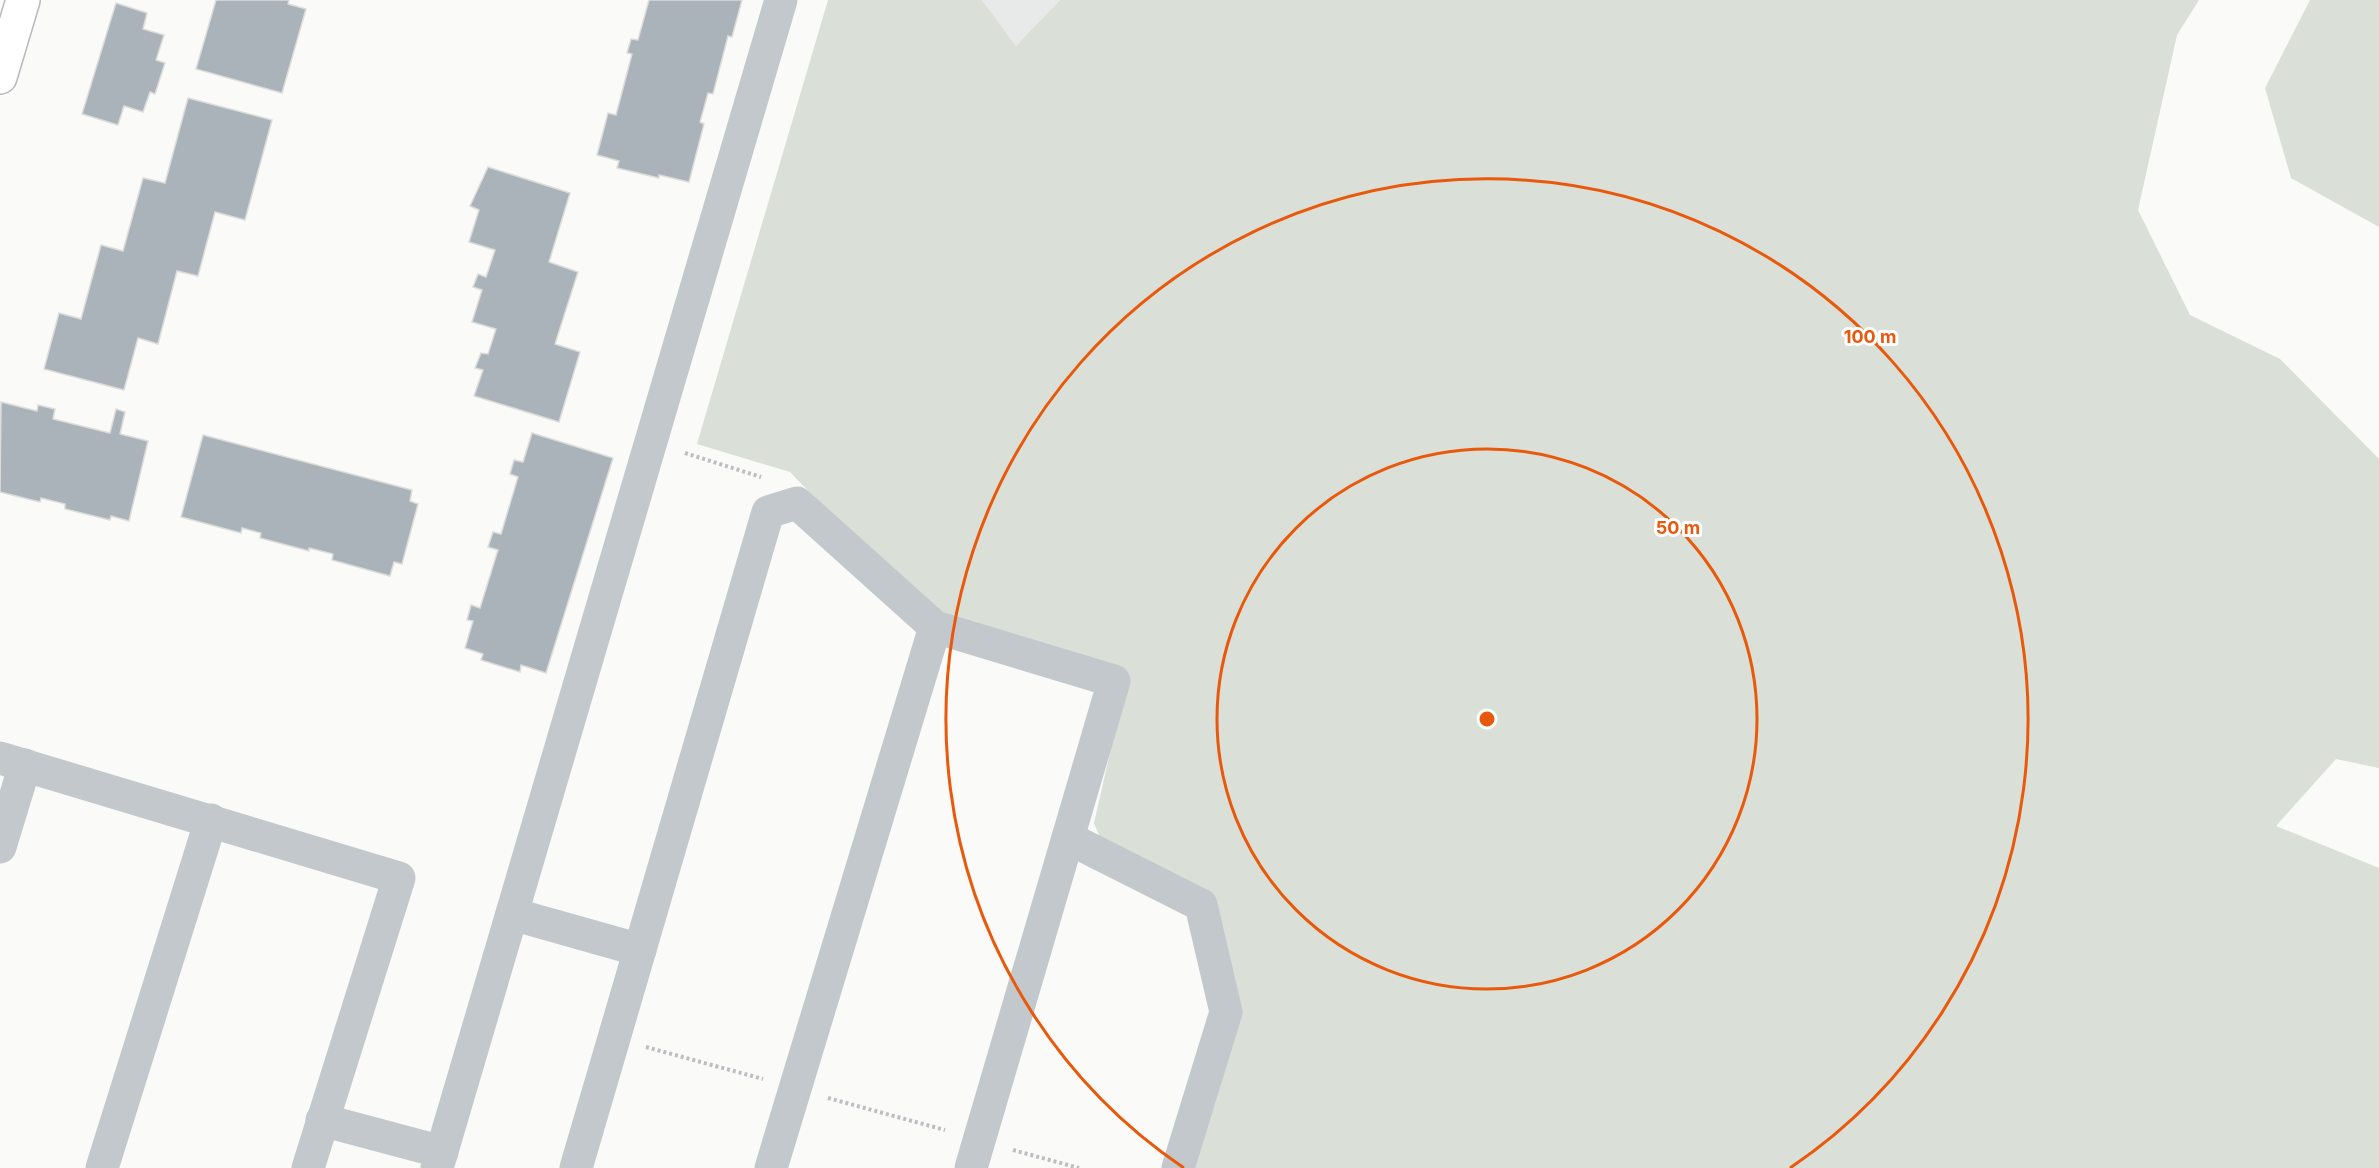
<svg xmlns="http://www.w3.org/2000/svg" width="2379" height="1168" font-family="Inter,sans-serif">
  <rect width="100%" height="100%" fill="#fafaf8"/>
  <polygon fill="#e8e9e9" points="982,0 1060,0 1016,46"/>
  <g fill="#dadfd7">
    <polygon points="828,0 982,0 1016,46 1060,0 2199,0 2177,35 2138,210 2190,315 2280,359 2379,459 2379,768 2336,759 2276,826 2379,868 2379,1168 1191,1168 1236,1019 1213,906 1101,840 1094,823 1126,683 922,609 790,472 697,444"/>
    <polygon points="2310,0 2379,0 2379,227 2291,178 2265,88"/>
  </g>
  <g fill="#aab3b9" stroke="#dcdcda" stroke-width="1.5">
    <polygon points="216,0 289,0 288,4 306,9 282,93 196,69"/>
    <polygon points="649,0 742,0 732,37 728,36 713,94 708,93 700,122 704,124 689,182 659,175 659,178 617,168 619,161 597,155 608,113 616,115 632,54 627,53 631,39 638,40"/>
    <polygon points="116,3 147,13 143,29 164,35 156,60 165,63 155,94 150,92 143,112 124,106 118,125 82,114"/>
    <polygon points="188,98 272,120 245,220 215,212 198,276 177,271 158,344 138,338 124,390 44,369 59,313 81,319 101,245 123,251 143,178 165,183"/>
    <polygon points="488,167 570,193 549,262 578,272 555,344 580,352 559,422 474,396 483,370 475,368 481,353 488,354 496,329 472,322 482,290 473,287 478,274 486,277 495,250 469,242 479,210 470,206"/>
    <polygon points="1,402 37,411 38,405 55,409 53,419 110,433 116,409 125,412 120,434 148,441 129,521 111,516 110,520 65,509 65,504 41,498 40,502 0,492"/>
    <polygon points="532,433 613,458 546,673 521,665 520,672 481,660 483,654 465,648 473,621 467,620 471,605 480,608 498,550 488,547 493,532 501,534 518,477 510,474 514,460 523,462"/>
    <polygon points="203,435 412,490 410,501 418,504 402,564 394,562 390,576 332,560 333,554 309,548 309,551 260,538 261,533 242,528 241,533 181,517"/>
  </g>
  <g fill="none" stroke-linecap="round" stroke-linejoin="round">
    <defs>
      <polyline id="primary" points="0,77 23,0"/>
    </defs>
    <use href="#primary" stroke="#b5babe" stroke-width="36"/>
    <g stroke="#bbbfc2" stroke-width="4" stroke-dasharray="3 3" stroke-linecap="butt">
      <polyline points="685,453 761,477"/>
      <polyline points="646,1047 763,1079"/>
      <polyline points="828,1098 945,1130"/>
      <polyline points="1013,1150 1079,1168"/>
    </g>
    <g stroke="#c3c8cc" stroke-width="33">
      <polyline points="0,758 399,878 308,1168"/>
      <polyline points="1068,838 1201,905 1226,1012 1178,1168"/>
      <polyline points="0,847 25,765"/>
      <polyline points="512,914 640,950"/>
      <polyline points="322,1120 442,1152"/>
      <polyline points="102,1168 211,820"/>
      <polyline points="437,1168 781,0"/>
      <polyline points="576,1168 768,512 797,503 935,627 1114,681 971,1168"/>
      <polyline points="771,1168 935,627"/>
    </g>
    <use href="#primary" stroke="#fff" stroke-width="33"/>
  </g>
  <g fill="none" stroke="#e8590c" stroke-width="3">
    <circle cx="1487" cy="719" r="270"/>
    <path d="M1184 1168A541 541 0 1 1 1790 1168"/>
  </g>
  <circle cx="1487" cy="719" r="9" fill="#e8590c" stroke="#fff" stroke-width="3"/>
  <g font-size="18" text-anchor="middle" font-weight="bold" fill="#e8590c" stroke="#fff" stroke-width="6" stroke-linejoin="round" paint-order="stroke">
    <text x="1870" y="343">100 m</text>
    <text x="1678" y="534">50 m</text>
  </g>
</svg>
